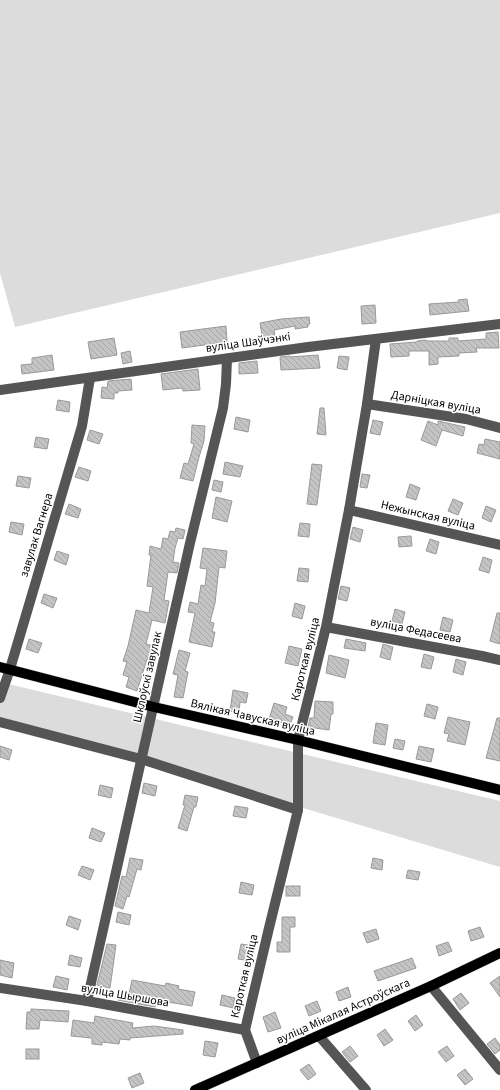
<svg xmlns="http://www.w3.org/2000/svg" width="500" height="1090" font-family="'Source Sans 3',sans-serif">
  <defs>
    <pattern id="building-back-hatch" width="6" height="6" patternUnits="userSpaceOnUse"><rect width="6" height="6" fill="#c4c4c4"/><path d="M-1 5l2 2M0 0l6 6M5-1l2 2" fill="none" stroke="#a7a7a7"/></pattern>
  </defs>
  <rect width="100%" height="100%" fill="#fff"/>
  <g fill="#dcdcdc">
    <polygon points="0,0 500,0 500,213 15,327 0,273"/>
    <polygon points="0,682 500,801 500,867 0,717"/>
  </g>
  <g fill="url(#building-back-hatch)" stroke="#999">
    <polygon points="467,299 469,311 430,315 429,304 459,302 458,300"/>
    <polygon points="375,305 376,323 362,324 361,306"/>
    <polygon points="309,317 310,324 308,324 308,327 295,329 295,326 274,330 275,337 263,340 260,323 281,319"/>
    <polygon points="226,326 227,342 182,348 180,332"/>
    <polygon points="498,332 499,348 476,348 477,352 459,353 459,356 438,357 438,364 429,365 429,351 409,351 409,356 391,357 390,344 417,342 417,341 426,340 427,341 449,341 449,338 458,338 458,341 486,339 486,333"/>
    <polygon points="114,338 117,355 91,359 88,342"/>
    <polygon points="130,351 132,362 123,364 121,353"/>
    <polygon points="52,355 54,370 22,374 21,365 32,364 32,358"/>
    <polygon points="318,355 320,368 281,370 280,357 290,356 290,357"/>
    <polygon points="339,356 349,357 347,370 337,368"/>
    <polygon points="257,361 258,373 239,374 239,363"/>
    <polygon points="198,369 200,390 183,391 182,388 163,390 161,374"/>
    <polygon points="131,379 132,390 118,391 118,393 114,393 114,399 101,398 102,387 107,388 108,381"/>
    <polygon points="58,400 70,402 69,412 56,410"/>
    <polygon points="320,408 324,408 326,435 317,434"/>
    <polygon points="236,417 250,420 248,432 234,429"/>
    <polygon points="373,420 383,422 380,435 370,433"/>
    <polygon points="428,421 438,425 438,421 465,427 463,436 442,430 436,446 421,440"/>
    <polygon points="192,425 205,426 204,441 199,457 193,481 180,478 184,463 188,464 194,444 191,443"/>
    <polygon points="90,430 103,434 99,444 87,440"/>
    <polygon points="36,437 49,439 47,449 34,447"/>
    <polygon points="485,439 500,442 500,459 477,453 479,444 484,445"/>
    <polygon points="225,462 243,466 240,477 223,474"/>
    <polygon points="312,464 322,465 317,505 307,504"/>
    <polygon points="79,467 91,471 88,481 75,477"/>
    <polygon points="362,474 370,475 367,488 360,487"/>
    <polygon points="18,476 31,478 29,488 16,486"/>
    <polygon points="214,480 223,482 221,492 212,490"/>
    <polygon points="410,484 420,488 416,500 406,497"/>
    <polygon points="216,497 232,501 227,522 212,518"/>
    <polygon points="453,499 463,503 458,515 448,511"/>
    <polygon points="69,504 81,509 78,518 65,514"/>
    <polygon points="486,506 496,510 491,522 482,518"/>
    <polygon points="11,522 24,524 22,535 9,532"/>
    <polygon points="300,523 310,524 309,537 298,536"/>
    <polygon points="353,527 363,530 360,542 350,539"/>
    <polygon points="176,528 185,530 183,539 178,538 175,548 173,562 179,563 177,573 168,572 164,600 169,601 165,623 152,620 146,644 157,647 154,661 147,659 137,691 126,687 129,677 123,675 127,662 123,661 128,646 136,610 149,613 153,587 147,586 151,555 149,555 150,546 161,549 163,538 168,539 170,531 175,532"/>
    <polygon points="411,536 412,546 399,547 398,537"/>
    <polygon points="430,539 439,542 436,554 426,551"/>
    <polygon points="203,548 227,551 225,568 219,567 215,603 210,622 214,623 212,632 215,632 212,647 189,642 195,613 188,612 190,602 198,604 201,585 205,586 207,569 200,568"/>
    <polygon points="57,551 69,555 66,565 54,560"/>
    <polygon points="483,557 492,560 489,573 479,570"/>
    <polygon points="299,568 309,569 308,582 297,581"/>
    <polygon points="341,586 350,588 347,601 338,599"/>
    <polygon points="44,594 57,598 53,608 41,603"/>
    <polygon points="295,603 305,606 302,619 292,616"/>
    <polygon points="395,609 405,612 402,624 392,621"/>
    <polygon points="497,613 500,613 500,644 490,641"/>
    <polygon points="443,617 453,620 450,632 440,630"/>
    <polygon points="29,639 42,643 38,653 26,649"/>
    <polygon points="346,639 366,643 365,651 344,648"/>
    <polygon points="383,644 393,647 390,660 380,657"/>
    <polygon points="289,646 302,649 298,666 285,663"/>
    <polygon points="179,650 190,653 185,671 188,672 183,698 174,697 178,675 173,674"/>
    <polygon points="424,654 434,657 431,669 421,667"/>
    <polygon points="329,655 349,660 345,678 326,673"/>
    <polygon points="456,659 466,662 463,675 453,672"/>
    <polygon points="233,690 248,693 246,703 240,702 239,712 230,711"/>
    <polygon points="315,701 333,702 333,714 331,714 329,730 308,727 310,718 314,718"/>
    <polygon points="274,703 287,707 285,714 293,717 290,725 269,719"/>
    <polygon points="427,704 438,707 435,719 424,716"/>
    <polygon points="448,717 470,722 465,745 447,741 449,734 444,733"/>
    <polygon points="497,718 500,718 500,761 486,758"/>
    <polygon points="376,723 388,725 385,745 373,743"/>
    <polygon points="395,739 405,741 403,750 393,748"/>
    <polygon points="0,746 12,750 9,760 0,757"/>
    <polygon points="419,746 434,749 431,762 416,759"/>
    <polygon points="144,783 157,786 155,796 142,793"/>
    <polygon points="100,785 113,788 111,798 98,795"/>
    <polygon points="185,795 198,797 196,807 194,807 187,831 178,828 185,805 183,805"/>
    <polygon points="235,806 248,808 246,818 233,816"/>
    <polygon points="92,828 105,833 101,842 89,838"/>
    <polygon points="130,858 143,860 141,870 137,869 129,897 127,896 123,909 115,906 122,876 126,877"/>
    <polygon points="373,858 383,860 382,870 371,868"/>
    <polygon points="82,866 94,870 90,880 78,875"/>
    <polygon points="408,870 420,872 418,880 406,878"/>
    <polygon points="241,882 254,885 252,895 239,893"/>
    <rect x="286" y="886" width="14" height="10"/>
    <polygon points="118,912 131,915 129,925 116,922"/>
    <polygon points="69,916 81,920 78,930 66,925"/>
    <polygon points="282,917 295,917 295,927 290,927 290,952 277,952 277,942 282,942"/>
    <polygon points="480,927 484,937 471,941 468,931"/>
    <polygon points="376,929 379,939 367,943 363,933"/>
    <polygon points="448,942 452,951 439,956 436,946"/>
    <polygon points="107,944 116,945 110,988 97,985"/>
    <polygon points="241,944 254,946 251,961 238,959"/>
    <polygon points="70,955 82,958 80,967 68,965"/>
    <polygon points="412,958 416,968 378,981 374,971"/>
    <polygon points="0,960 14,963 12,978 0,975"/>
    <polygon points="56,976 69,979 67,990 53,987"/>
    <polygon points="500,976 500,997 490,983"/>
    <polygon points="132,980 165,986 166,983 179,986 178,989 195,992 192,1006 156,1000 155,1007 118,1000 119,992 129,994"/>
    <polygon points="348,987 351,997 339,1001 336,992"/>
    <polygon points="461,993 469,1003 460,1010 453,999"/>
    <polygon points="222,995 235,998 233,1008 220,1005"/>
    <polygon points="317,1001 321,1011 309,1016 305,1006"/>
    <polygon points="31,1009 69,1011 68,1022 40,1020 39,1029 26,1029 27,1012 31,1012"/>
    <polygon points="275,1012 281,1028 268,1032 263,1017"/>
    <polygon points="416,1015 423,1025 415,1031 408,1021"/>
    <polygon points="95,1016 133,1023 132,1028 154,1026 183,1030 183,1034 130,1038 130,1040 120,1039 119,1044 102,1042 102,1045 92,1044 92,1038 71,1036 73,1020 94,1023"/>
    <polygon points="385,1029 393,1040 384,1046 377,1035"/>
    <polygon points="495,1038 500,1045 500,1050 495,1054 487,1044"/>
    <polygon points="205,1041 218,1043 215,1057 203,1055"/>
    <polygon points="350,1046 358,1056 350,1062 342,1052"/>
    <polygon points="447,1046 454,1056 446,1062 438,1052"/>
    <rect x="26" y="1049" width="13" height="10"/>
    <polygon points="309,1064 316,1074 308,1080 300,1070"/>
    <polygon points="465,1069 473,1079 465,1085 457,1075"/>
    <polygon points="140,1073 144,1083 132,1088 128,1078"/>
  </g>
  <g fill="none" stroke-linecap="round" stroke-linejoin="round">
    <defs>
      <g id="major">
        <polyline points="0,667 154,707 298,740 500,790"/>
        <polyline points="195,1090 431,986 500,953"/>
      </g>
    </defs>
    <use href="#major" stroke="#dbdbdb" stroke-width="11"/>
    <g stroke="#555" stroke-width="10">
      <polyline points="0,390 308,347 500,324"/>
      <polyline points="367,404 466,419 500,428"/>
      <polyline points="349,510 500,545"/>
      <polyline points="326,627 482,656 500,660"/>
      <polyline points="0,698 10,669 82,426 90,378"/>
      <polyline points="0,722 141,759 298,810"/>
      <polyline points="431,986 500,1070"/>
      <polyline points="0,988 87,1001 245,1030"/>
      <polyline points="87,1001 190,543 223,408 226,384 227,359"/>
      <polyline points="245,1030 269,928 298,810 298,740 326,627 349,510 367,404 376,339"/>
      <polyline points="245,1030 257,1063"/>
      <polyline points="319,1036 366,1090"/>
    </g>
    <use href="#major" stroke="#000" stroke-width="10"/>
  </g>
  <g text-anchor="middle" stroke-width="3" stroke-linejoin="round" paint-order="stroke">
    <g font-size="12" fill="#000" stroke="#fff">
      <text transform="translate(248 342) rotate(-8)" y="4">вуліца Шаўчэнкі</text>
      <text transform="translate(436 402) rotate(10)" y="4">Дарніцкая вуліца</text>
      <text transform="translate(428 515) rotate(13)" y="4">Нежынская вуліца</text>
      <text transform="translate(36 535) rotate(-73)" y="4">завулак Вагнера</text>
      <text transform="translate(416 630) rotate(11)" y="4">вуліца Федасеева</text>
      <text transform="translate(305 659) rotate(-76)" y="4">Кароткая вуліца</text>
      <text transform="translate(147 677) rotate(-77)" y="4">Шклоўскі завулак</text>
      <text transform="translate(253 717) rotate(13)" y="4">Вялікая Чавуская вуліца</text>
      <text transform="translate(244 976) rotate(-77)" y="4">Кароткая вуліца</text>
      <text transform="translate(125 995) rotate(10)" y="4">вуліца Шыршова</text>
      <text transform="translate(343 1011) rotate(-24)" y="4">вуліца Мікалая Астроўскага</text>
    </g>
  </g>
</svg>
